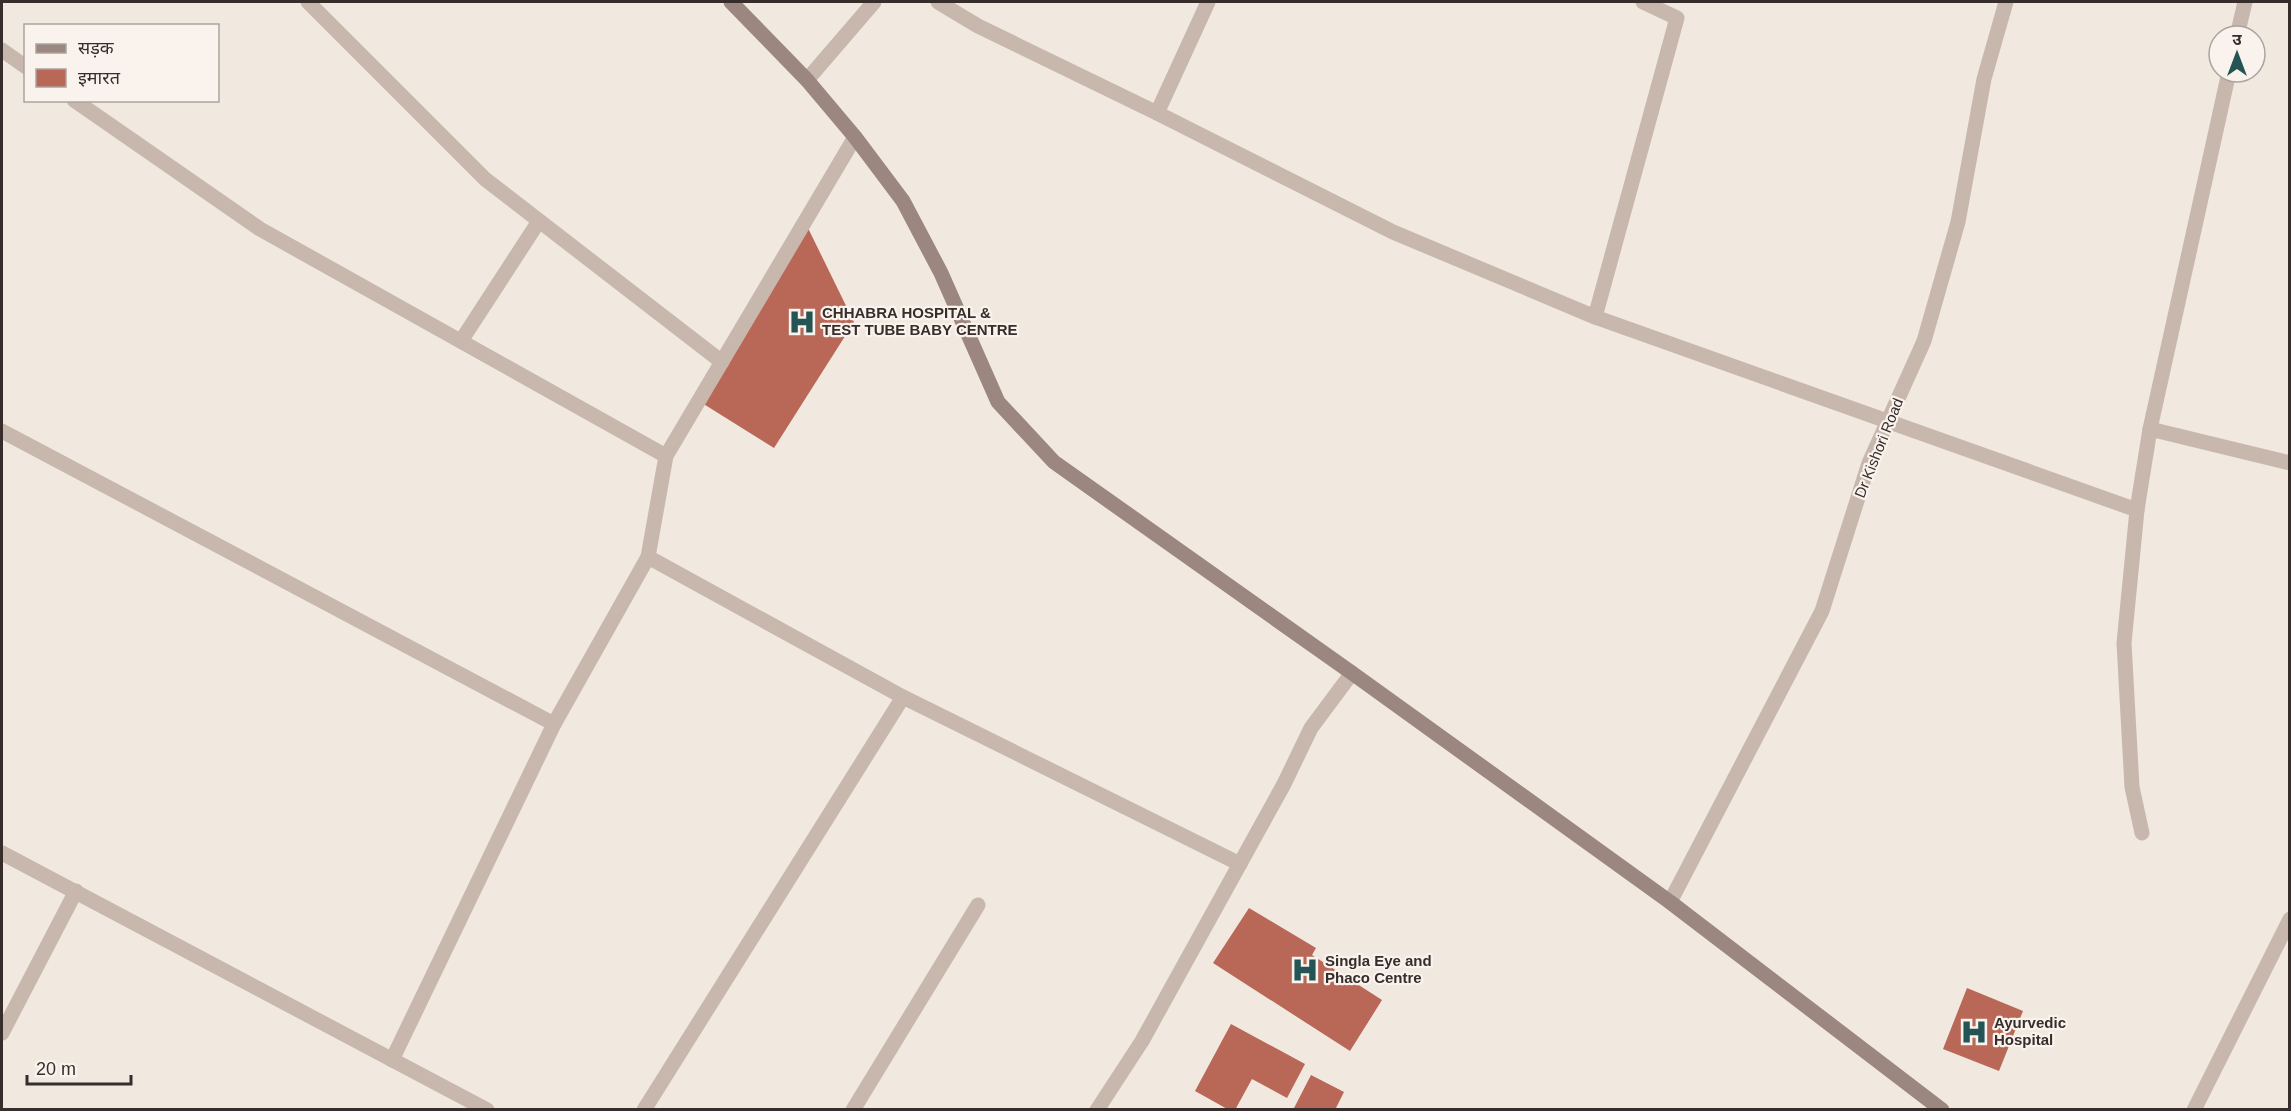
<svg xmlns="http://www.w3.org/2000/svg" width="2291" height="1111" font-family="Helvetica,'Noto Sans Devanagari',sans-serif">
  <rect width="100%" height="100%" fill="#f1e8e0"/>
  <g fill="#b96756">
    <polygon points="806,224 854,322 774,448 694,398"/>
    <polygon points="1249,908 1316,948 1312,955 1382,1000 1350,1051 1213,963"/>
    <polygon points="1967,988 2023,1011 1999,1071 1943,1049"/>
    <polygon points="1231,1024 1305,1064 1287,1098 1252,1079 1235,1110 1229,1110 1195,1091"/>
    <polygon points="1311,1075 1344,1092 1335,1110 1293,1110"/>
  </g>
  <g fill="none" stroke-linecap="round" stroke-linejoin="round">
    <g stroke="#c8b7ad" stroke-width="15">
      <polyline points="308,2 485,179 722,362"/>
      <polyline points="938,2 978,26 1157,113 1393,232 1595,317 2137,510"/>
      <polyline points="2237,36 2245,2"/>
      <polyline points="2,50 26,67"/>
      <polyline points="807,80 874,2"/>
      <polyline points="74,100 260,229 666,456"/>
      <polyline points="1157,113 1208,2"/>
      <polyline points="855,137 666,456 648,557 903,697 1240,864"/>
      <polyline points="1595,317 1677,18 1643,2"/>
      <polyline points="461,341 539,221"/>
      <polyline points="2150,429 2290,463"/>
      <polyline points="2,431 554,724"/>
      <polyline points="2142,833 2132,787 2124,643 2137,510 2150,429 2229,72"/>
      <polyline points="2,853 487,1110"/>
      <polyline points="2,1033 76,891"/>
      <polyline points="392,1060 554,724 648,557"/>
      <polyline points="644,1110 903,697"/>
      <polyline points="853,1110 978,905"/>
      <polyline points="1097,1110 1142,1041 1284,784 1311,728 1352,673"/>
      <polyline points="2194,1110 2290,919"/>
    </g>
    <polyline stroke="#c8b7ad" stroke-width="15" points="1670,902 1822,611 1869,463 1924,341 1958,222 1984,79 2006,2"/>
    <polyline stroke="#9b877f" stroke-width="15" points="731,2 807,80 855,137 903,201 941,273 998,402 1054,462 1352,673 1670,902 1942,1110"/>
  </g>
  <defs>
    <symbol id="hospital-bare" viewBox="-9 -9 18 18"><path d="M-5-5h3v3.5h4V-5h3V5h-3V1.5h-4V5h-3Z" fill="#255454" stroke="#f9f2ed" stroke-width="2.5" paint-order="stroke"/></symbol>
  </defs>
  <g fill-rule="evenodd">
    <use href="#hospital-bare" x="783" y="303" width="38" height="38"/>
    <use href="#hospital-bare" x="1286" y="951" width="38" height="38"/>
    <use href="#hospital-bare" x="1955" y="1013" width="38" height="38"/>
  </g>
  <g text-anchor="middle" stroke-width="4.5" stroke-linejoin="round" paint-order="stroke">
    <g font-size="15" font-weight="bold" fill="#372e2b" stroke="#f9f2ed" text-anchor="start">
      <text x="822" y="318">CHHABRA HOSPITAL &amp;<tspan x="822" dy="17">TEST TUBE BABY CENTRE</tspan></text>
      <text x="1325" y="966">Singla Eye and<tspan x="1325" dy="17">Phaco Centre</tspan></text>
      <text x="1994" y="1028">Ayurvedic<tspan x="1994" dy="17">Hospital</tspan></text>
    </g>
    <g font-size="15" fill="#372e2b" stroke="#f9f2ed">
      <text transform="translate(1879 448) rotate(-68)" y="5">Dr Kishori Road</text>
    </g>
  </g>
  <rect width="2291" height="1111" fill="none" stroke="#372e2b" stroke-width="6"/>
  <rect x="24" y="24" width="195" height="78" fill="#f9f2ed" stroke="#aba49f" stroke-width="1.5"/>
  <rect x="36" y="44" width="30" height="9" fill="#9b877f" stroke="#aba49f" stroke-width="1.5"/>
  <text x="78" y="54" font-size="18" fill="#372e2b">सड़क</text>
  <rect x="36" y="69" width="30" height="18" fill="#b96756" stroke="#aba49f" stroke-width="1.5"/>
  <text x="78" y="84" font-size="18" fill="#372e2b">इमारत</text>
  <g transform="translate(2237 54)"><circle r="28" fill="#f9f2ed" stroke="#aba49f" stroke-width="1.5"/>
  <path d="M0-4.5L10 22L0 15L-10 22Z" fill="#255454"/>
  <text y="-9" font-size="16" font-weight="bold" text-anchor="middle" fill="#372e2b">उ</text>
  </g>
  <path d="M27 1075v9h104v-9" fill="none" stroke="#372e2b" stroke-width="3"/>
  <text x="36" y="1075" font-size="18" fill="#372e2b" stroke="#f9f2ed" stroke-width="4.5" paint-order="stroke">20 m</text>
</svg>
